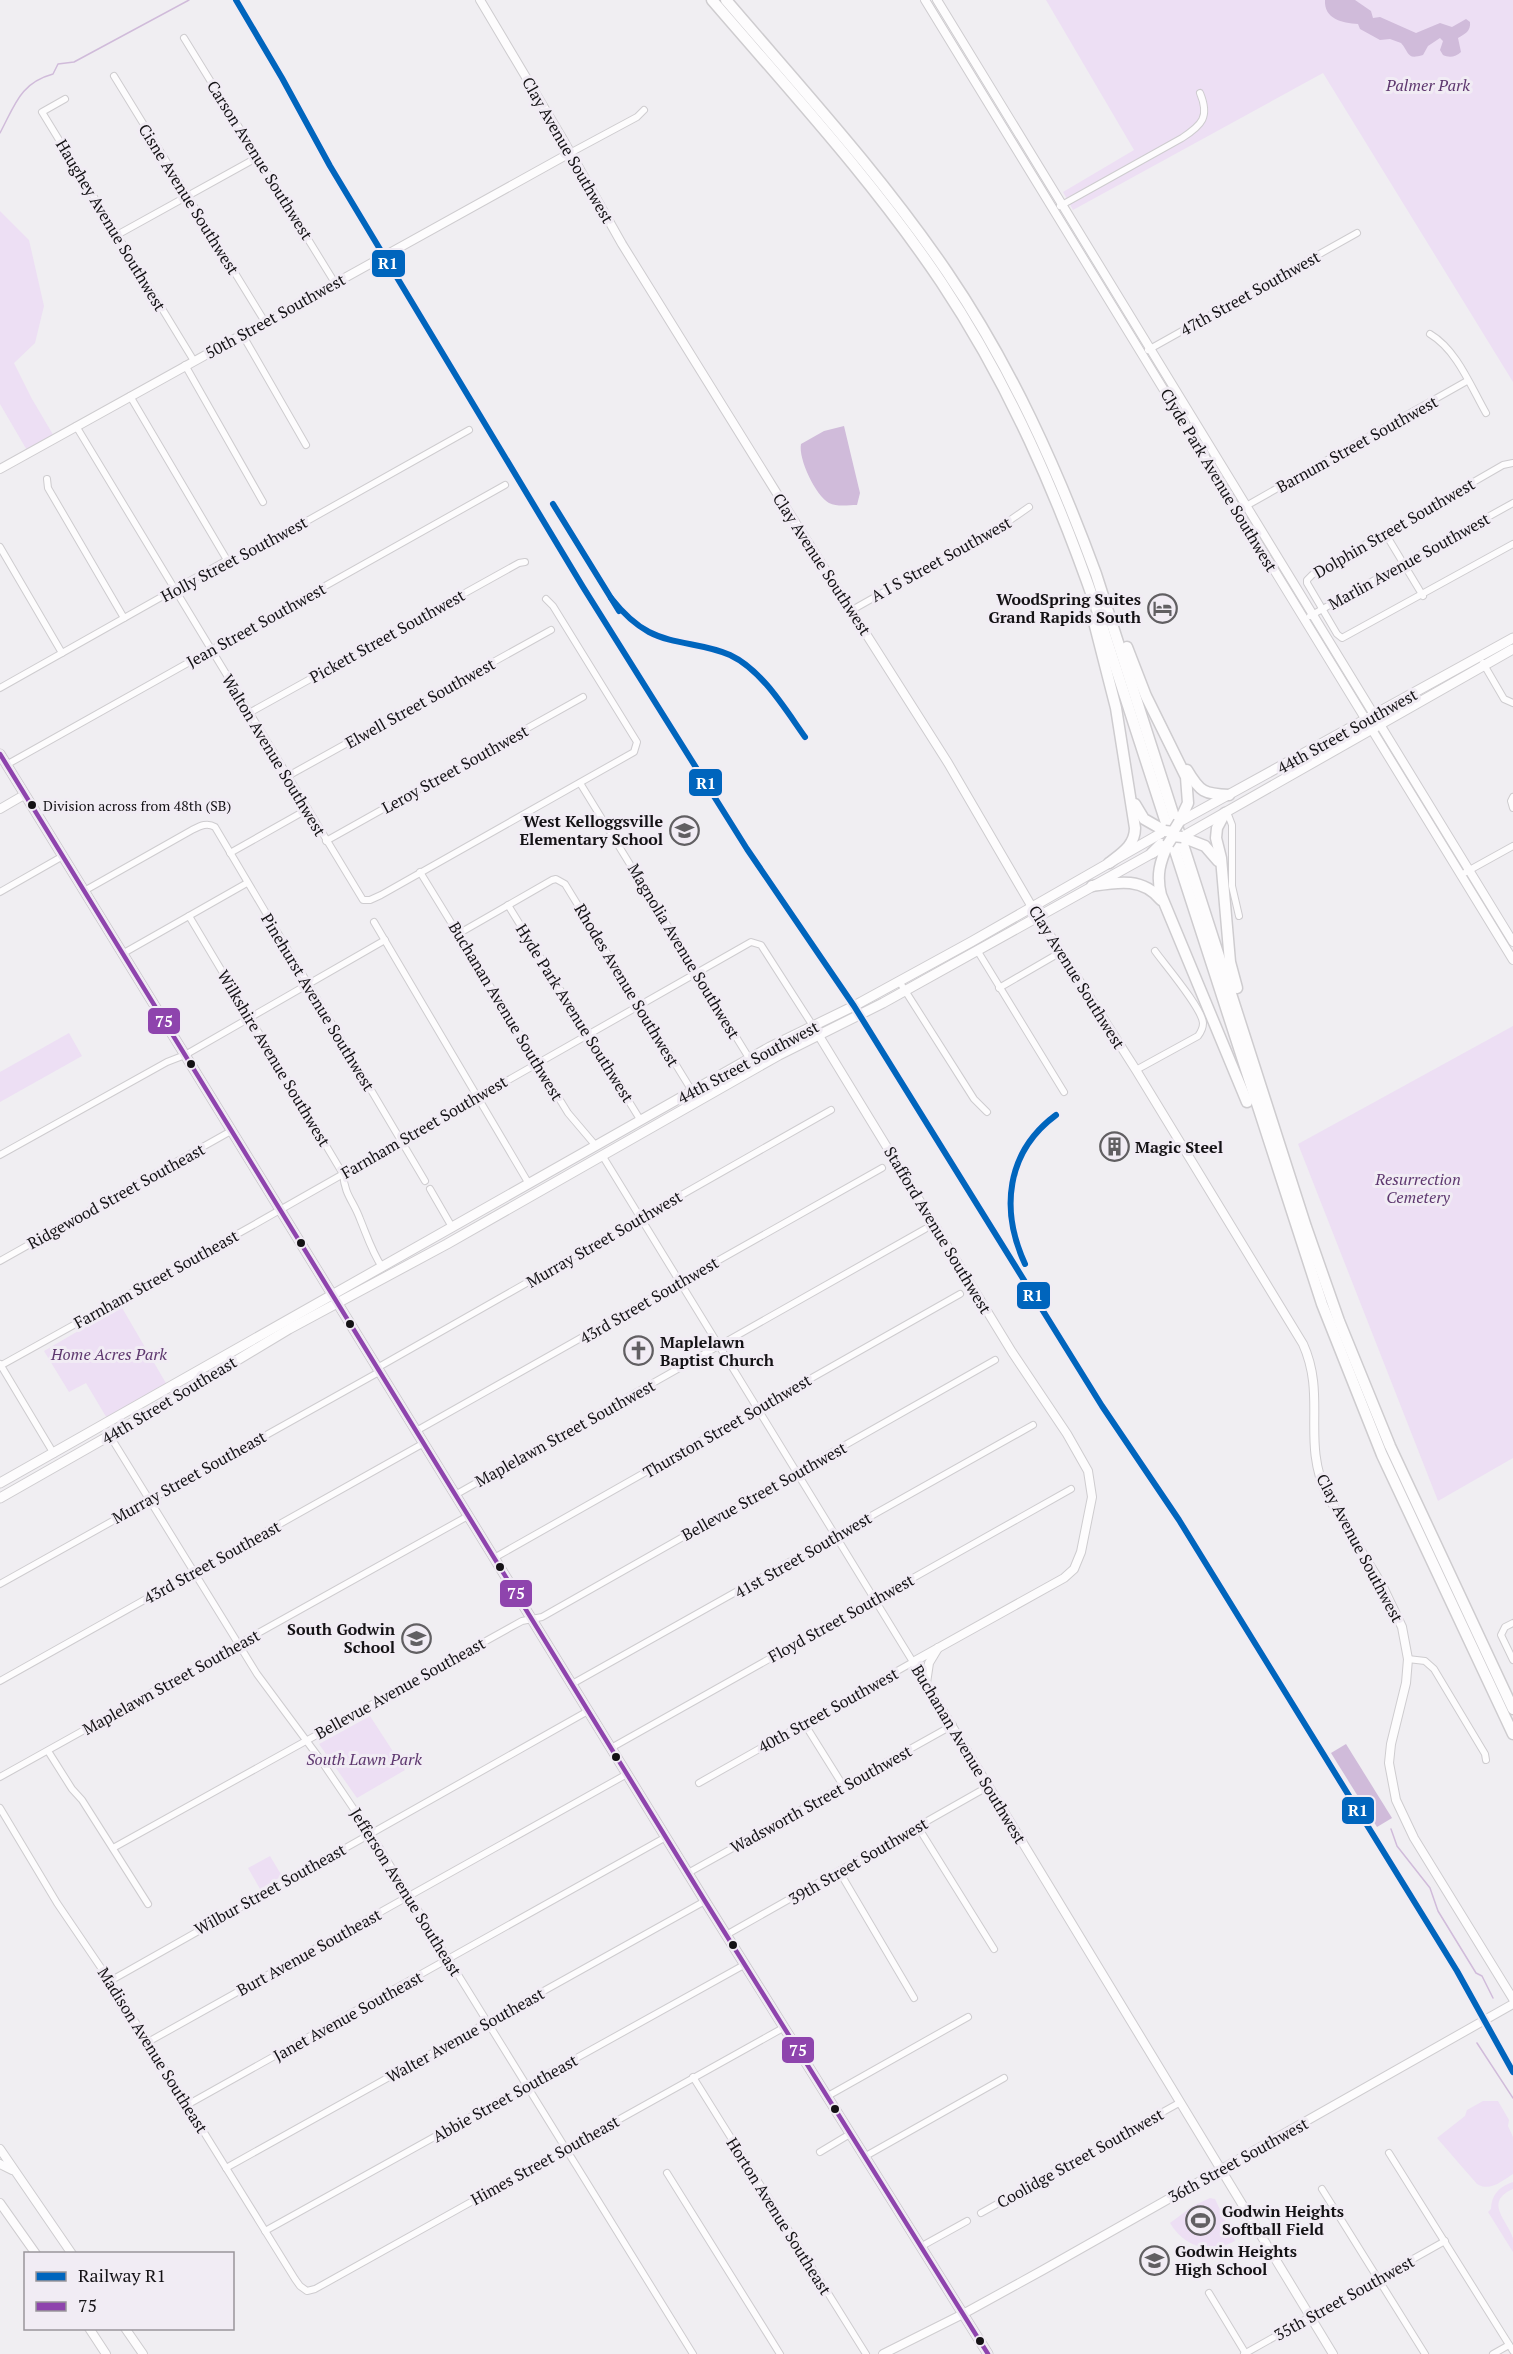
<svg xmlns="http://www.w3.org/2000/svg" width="1513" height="2354" font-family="'PT Serif',serif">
  <rect width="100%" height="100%" fill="#f0eef2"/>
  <g fill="#eddff4">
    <polygon points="1046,0 1513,0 1513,382 1323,73 1073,210 1063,192 1134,150"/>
    <polygon points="0,211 29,240 44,306 35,343 14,363 32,399 55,438 28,452 0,404"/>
    <polygon points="1513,1026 1513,1458 1438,1501 1298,1144"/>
    <polygon points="69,1033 82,1056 0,1102 0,1072"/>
    <polygon points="121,1306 167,1385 108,1420 86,1383 69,1392 44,1351"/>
    <polygon points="370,1716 405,1770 357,1798 319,1744"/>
    <polygon points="270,1856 282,1876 260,1889 248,1868"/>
    <path d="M1483,2101H1498L1509,2120L1508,2126L1513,2137V2174C1502,2181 1490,2192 1477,2184L1437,2138L1465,2116L1467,2110Z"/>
    <path d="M1513,2182V2189C1483,2202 1508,2221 1513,2238C1513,2242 1513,2248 1513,2252L1488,2212L1491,2209C1491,2195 1500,2186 1513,2182Z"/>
    <path d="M1210,2198L1215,2199L1235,2241C1210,2254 1185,2248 1170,2223L1193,2206Z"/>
  </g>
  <g fill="#d0bbda">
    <path d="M1325,0H1355L1371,11L1373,18L1380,17L1416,33L1440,23L1452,27L1466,19L1470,22C1471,31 1465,34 1458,38L1461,52C1456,57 1449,58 1443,55L1440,50L1443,41L1440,38L1428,46L1423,55C1406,60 1410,53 1401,43L1390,39L1380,40L1360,29L1358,24C1342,23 1324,19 1325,0Z"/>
    <path d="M844,426L860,493L857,505C848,505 837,507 829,503C816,496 798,459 801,444L824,431Z"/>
    <polygon points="1346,1744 1392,1818 1377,1827 1331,1753"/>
  </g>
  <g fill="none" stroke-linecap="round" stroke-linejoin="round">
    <g stroke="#d0bbda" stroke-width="1.5">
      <path d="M0,133C15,105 20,83 53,74L58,64L74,62L189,0"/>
      <polyline points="1391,1829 1397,1846 1430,1888 1438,1911 1476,1973 1482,1976 1493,1998"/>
      <polyline points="1477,2043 1513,2098"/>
    </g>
    <defs>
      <g id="minor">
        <polyline points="184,38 335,283"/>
        <polyline points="114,76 265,322"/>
        <polyline points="65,99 42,112 194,361"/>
        <polyline points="570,153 637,117 644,110"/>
        <path d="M1060,206L1182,138C1202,125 1210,117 1200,93"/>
        <polyline points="117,235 258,157"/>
        <polyline points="242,334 306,445"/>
        <path d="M1430,334C1457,350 1471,387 1486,413"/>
        <polyline points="1148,350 1357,233"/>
        <polyline points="185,365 263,502"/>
        <polyline points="130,396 227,560"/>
        <polyline points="76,426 363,900 370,900 381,895 634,752 637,742 553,606 546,599"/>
        <polyline points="1513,463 1503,465 1312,575 1307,580 1307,583 1337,634 1342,638 1513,544"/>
        <polyline points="47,479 48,488 124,618"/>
        <polyline points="1246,506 1467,381"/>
        <polyline points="1385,533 1423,596"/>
        <polyline points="0,547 62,653"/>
        <polyline points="852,610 1006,523 1029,507"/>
        <polyline points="1310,616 1513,503"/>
        <polyline points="1483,663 1504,699 1513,703"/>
        <polyline points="0,688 227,560 241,558 469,430"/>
        <polyline points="249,713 519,563 525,562"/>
        <polyline points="6,765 505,485"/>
        <polyline points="288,776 551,630"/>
        <polyline points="580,783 749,1058"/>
        <polyline points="1513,797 1511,801 1513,808"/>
        <polyline points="1227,812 1232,825 1232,886 1239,916"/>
        <polyline points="326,841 583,697"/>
        <polyline points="230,853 308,809"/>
        <polyline points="420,872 568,1113 596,1146"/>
        <polyline points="1466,872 1513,846"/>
        <path d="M84,891L192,830C200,826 207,822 215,827L425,1181"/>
        <polyline points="0,892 63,856"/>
        <polyline points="508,905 641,1121"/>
        <path d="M189,916L343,1174C345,1196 353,1200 360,1219C367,1236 372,1252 382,1267"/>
        <polyline points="374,922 529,1184"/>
        <polyline points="458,934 552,880 556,879 565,884 692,1091"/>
        <polyline points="977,950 1064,1092"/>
        <polyline points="122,954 247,883"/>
        <polyline points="899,981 974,1099 987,1112"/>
        <polyline points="999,988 1061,952"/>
        <path d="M1136,1070L1198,1036C1201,1032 1203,1029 1203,1023C1202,1008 1165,965 1155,951"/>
        <polyline points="0,1155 167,1062 185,1055 385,940"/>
        <polyline points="602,1155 913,1662 699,1783"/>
        <polyline points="430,1189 452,1227"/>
        <polyline points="0,1261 231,1131"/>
        <polyline points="0,1364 54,1454"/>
        <polyline points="0,1366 250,1227 751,942 761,945 813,1026"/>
        <polyline points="377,1368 831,1110"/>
        <polyline points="416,1431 882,1168"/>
        <polyline points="110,1436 257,1674 320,1759 374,1839 693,2354"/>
        <polyline points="455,1495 925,1229"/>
        <polyline points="494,1558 960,1294"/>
        <polyline points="0,1584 379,1372"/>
        <polyline points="1513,1623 1505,1627 1501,1635 1513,1660"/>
        <polyline points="1408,1659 1425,1661 1434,1669 1485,1754 1486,1760"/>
        <polyline points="0,1681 424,1443"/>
        <polyline points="572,1684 1033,1425"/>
        <polyline points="804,1723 844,1787"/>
        <polyline points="611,1748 1071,1489"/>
        <polyline points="48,1751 72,1789 82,1800 148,1904"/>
        <polyline points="0,1777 468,1516"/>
        <polyline points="0,1808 57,1903 110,1981 295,2279 300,2286 307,2291 315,2289 783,2028"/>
        <polyline points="918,1827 994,1949"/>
        <polyline points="113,1848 511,1627 522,1621 542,1617 995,1360"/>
        <polyline points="839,1871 914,1998"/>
        <polyline points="688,1873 953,1725"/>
        <polyline points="726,1935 989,1786"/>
        <polyline points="110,1981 588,1711"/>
        <polyline points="148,2042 627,1774"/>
        <polyline points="693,2077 866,2354"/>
        <polyline points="826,2097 968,2017"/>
        <polyline points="187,2105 666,1837"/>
        <polyline points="820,2152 850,2134"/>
        <polyline points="1389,2153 1513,2351"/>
        <polyline points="864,2157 1004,2078"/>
        <polyline points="226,2168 705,1901"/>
        <polyline points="667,2173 780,2354"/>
        <polyline points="1322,2189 1425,2354"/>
        <polyline points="981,2213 1179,2103"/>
        <polyline points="265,2231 744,1965"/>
        <polyline points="920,2247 967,2221"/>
        <polyline points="1209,2293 1246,2354"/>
        <polyline points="1244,2354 1445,2241"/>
        <polyline points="1493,2354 1509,2345"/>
      </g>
      <g id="tertiary">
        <path d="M480,0L561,136L622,244L776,492L948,763L1032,907L1136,1070L1303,1344C1327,1397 1301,1441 1327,1495L1382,1585L1402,1627L1408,1659L1406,1683L1391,1744L1389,1763L1396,1800L1414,1838L1513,1999"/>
        <polyline points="0,469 570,153"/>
        <polyline points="0,809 24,795"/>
        <polyline points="813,1026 1012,1352 1067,1434 1088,1471 1092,1497 1081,1552 1074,1569 1064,1578 913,1662 1333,2354"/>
        <polyline points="926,1683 929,1663 938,1648"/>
        <polyline points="0,2149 72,2254"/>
        <polyline points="0,2164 12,2170"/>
        <polyline points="0,2203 36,2254"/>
        <polyline points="89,2328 106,2354"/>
        <polyline points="125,2328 143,2354"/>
        <polyline points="883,2354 963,2314 1043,2270 1513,2004"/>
      </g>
      <g id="secondary">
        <polyline points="925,0 1513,960"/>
        <polyline points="937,0 1513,942"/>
      </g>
      <g id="primary">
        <polyline points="0,754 705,1901 988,2354"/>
        <polyline points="1179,822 1513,638"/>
        <polyline points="1182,837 1513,649"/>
        <polyline points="0,1483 770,1047 854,1006 971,942 1165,831"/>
        <polyline points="0,1498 151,1412 289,1329 447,1244 779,1055 883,1003 1158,850"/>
      </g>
      <g id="motorway">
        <path d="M712,0C791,92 874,182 941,282C1009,384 1057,494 1097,610L1322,1304L1382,1455L1513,1734"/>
        <path d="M726,0C802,89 881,175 947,272C1011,366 1057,468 1096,574L1306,1227L1339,1321L1390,1446L1513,1709"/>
        <path d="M1094,622L1116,708L1135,828C1135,845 1122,853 1109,863"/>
        <polyline points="1127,647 1146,696 1186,777 1188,803 1179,822"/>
        <path d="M1187,770C1200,792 1204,794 1229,795"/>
        <polyline points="1135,804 1144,819 1165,831"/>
        <polyline points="1225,813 1217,828 1216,838 1221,858 1230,962 1237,988"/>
        <polyline points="1182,837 1205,846 1218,861"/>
        <path d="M1168,844C1160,862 1156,875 1161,895L1247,1102"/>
        <polyline points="1152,853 1161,844"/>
        <path d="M1092,886C1117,882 1143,877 1161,900"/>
      </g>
    </defs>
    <use href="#minor" stroke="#cecccf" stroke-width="8"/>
    <use href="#tertiary" stroke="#cecccf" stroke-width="10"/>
    <use href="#secondary" stroke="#cecccf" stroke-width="10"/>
    <use href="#primary" stroke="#cecccf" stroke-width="11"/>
    <use href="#motorway" stroke="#cecccf" stroke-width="13"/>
    <use href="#minor" stroke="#fdfcfd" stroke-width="6"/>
    <use href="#tertiary" stroke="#fdfcfd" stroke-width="8"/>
    <use href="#secondary" stroke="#fdfcfd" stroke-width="8"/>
    <use href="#primary" stroke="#fdfcfd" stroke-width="9"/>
    <use href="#motorway" stroke="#fdfcfd" stroke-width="10"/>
    <defs>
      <g id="motorway-bridge">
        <polyline points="1165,831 1173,832 1179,822"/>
        <polyline points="1168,844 1173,836 1182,837"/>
      </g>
    </defs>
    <use href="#motorway-bridge" stroke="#cecccf" stroke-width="13" stroke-linecap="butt"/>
    <use href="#motorway-bridge" stroke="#fdfcfd" stroke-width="10"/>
    <defs>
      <polyline id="bus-1" points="0,754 705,1901 988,2354"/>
    </defs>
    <use href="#bus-1" stroke="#f1ecf4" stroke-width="9"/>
    <use href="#bus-1" stroke="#8e44ad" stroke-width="4.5"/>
    <defs>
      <g id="rail-1">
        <polyline points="236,0 282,78 330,166 583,587 747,849 854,1006 1102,1406 1179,1520 1457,1971 1513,2072"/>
        <polyline points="553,504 619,611"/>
        <path d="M611,598C622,612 634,624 649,632C674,645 704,643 730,655C762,670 785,709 805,737"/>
        <path d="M1025,1264C1000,1210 1006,1152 1056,1115"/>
      </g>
    </defs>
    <use href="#rail-1" stroke="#f1ecf4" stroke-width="10"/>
    <use href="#rail-1" stroke="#0065bd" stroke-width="6"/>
  </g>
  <defs>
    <symbol id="hotel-ring" viewBox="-11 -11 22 22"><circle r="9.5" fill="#f1ecf4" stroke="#615f62" stroke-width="1.5"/><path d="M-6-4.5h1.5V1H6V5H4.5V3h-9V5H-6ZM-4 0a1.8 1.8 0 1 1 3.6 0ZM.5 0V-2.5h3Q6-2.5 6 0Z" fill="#615f62"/></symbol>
    <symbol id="school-ring" viewBox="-11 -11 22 22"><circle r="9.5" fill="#f1ecf4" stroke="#615f62" stroke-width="1.5"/><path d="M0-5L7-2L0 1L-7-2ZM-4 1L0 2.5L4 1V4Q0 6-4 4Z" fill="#615f62"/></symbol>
    <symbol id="building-ring" viewBox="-11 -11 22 22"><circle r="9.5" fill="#f1ecf4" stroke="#615f62" stroke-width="1.5"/><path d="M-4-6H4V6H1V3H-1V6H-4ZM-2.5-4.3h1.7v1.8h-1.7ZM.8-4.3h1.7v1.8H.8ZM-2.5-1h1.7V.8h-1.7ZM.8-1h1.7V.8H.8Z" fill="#615f62"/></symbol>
    <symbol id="church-ring" viewBox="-11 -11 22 22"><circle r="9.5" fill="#f1ecf4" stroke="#615f62" stroke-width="1.5"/><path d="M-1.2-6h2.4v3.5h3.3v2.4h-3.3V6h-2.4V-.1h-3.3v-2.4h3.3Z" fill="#615f62"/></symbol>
    <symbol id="stadium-ring" viewBox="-11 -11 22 22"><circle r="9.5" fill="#f1ecf4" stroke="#615f62" stroke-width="1.5"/><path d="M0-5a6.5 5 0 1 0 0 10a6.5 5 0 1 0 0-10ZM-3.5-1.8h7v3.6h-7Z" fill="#615f62"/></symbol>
  </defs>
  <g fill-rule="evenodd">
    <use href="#hotel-ring" x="1146" y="592" width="33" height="33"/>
    <use href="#school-ring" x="668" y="814" width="33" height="33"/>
    <use href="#building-ring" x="1098" y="1130" width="33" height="33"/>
    <use href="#church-ring" x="622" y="1334" width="33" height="33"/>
    <use href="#school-ring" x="400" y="1622" width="33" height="33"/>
    <use href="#stadium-ring" x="1184" y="2204" width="33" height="33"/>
    <use href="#school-ring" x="1138" y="2244" width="33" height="33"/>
  </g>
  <g fill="#141215" stroke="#f1ecf4" stroke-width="2">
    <circle cx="32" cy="805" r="5"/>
    <circle cx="191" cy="1064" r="5"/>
    <circle cx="301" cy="1243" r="5"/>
    <circle cx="350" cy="1324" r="5"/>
    <circle cx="500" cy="1567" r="5"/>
    <circle cx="616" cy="1757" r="5"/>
    <circle cx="733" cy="1945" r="5"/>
    <circle cx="835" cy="2109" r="5"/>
    <circle cx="980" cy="2341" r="5"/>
  </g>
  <g text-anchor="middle" stroke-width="6" stroke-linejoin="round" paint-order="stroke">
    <g font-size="14" fill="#141215" stroke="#f1ecf4" text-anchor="start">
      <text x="43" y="811">Division across from 48th (SB)</text>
    </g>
    <g font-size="16" font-style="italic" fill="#5e386f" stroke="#f1ecf4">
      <text x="1428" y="91">Palmer Park</text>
      <text x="1418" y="1185">Resurrection<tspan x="1418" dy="18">Cemetery</tspan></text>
      <text x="109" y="1360">Home Acres Park</text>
      <text x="364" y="1765">South Lawn Park</text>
    </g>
    <g font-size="16" fill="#141215" stroke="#f1ecf4">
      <text transform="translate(568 150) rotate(60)" y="6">Clay Avenue Southwest</text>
      <text transform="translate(260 160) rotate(58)" y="6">Carson Avenue Southwest</text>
      <text transform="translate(189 199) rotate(58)" y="6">Cisne Avenue Southwest</text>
      <text transform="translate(111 225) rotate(59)" y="6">Haughey Avenue Southwest</text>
      <text transform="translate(1250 293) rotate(-29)" y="6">47th Street Southwest</text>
      <text transform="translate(275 316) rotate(-29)" y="6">50th Street Southwest</text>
      <text transform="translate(1357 444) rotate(-29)" y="6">Barnum Street Southwest</text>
      <text transform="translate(1219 480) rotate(59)" y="6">Clyde Park Avenue Southwest</text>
      <text transform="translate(1394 528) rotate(-30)" y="6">Dolphin Street Southwest</text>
      <text transform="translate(234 559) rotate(-28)" y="6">Holly Street Southwest</text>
      <text transform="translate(941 559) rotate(-29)" y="6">A I S Street Southwest</text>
      <text transform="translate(1409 561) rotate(-29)" y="6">Marlin Avenue Southwest</text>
      <text transform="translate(822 564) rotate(57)" y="6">Clay Avenue Southwest</text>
      <text transform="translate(256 625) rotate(-29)" y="6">Jean Street Southwest</text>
      <text transform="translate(387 636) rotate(-29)" y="6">Pickett Street Southwest</text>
      <text transform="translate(420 703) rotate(-29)" y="6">Elwell Street Southwest</text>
      <text transform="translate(1347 731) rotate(-29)" y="6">44th Street Southwest</text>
      <text transform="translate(274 755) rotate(59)" y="6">Walton Avenue Southwest</text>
      <text transform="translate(455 769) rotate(-29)" y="6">Leroy Street Southwest</text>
      <text transform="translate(684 951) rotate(59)" y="6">Magnolia Avenue Southwest</text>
      <text transform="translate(1077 977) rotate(58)" y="6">Clay Avenue Southwest</text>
      <text transform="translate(627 985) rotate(59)" y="6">Rhodes Avenue Southwest</text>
      <text transform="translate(318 1002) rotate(59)" y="6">Pinehurst Avenue Southwest</text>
      <text transform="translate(506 1011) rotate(59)" y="6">Buchanan Avenue Southwest</text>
      <text transform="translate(575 1013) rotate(58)" y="6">Hyde Park Avenue Southwest</text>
      <text transform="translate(274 1058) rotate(59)" y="6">Wilkshire Avenue Southwest</text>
      <text transform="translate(748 1062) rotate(-28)" y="6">44th Street Southwest</text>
      <text transform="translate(424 1127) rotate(-30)" y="6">Farnham Street Southwest</text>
      <text transform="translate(116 1196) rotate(-29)" y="6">Ridgewood Street Southeast</text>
      <text transform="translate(938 1230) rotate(59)" y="6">Stafford Avenue Southwest</text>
      <text transform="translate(604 1239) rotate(-30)" y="6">Murray Street Southwest</text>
      <text transform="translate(156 1279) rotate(-29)" y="6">Farnham Street Southeast</text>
      <text transform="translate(649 1300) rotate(-30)" y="6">43rd Street Southwest</text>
      <text transform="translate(169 1400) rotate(-31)" y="6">44th Street Southeast</text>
      <text transform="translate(727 1426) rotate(-30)" y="6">Thurston Street Southwest</text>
      <text transform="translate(565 1433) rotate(-29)" y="6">Maplelawn Street Southwest</text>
      <text transform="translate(189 1477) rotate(-29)" y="6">Murray Street Southeast</text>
      <text transform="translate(764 1491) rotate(-29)" y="6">Bellevue Street Southwest</text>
      <text transform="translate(1360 1548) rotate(62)" y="6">Clay Avenue Southwest</text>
      <text transform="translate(803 1555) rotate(-30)" y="6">41st Street Southwest</text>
      <text transform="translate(212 1562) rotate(-29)" y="6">43rd Street Southeast</text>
      <text transform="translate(841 1618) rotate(-29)" y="6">Floyd Street Southwest</text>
      <text transform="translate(171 1682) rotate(-29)" y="6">Maplelawn Street Southeast</text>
      <text transform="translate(400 1688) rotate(-29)" y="6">Bellevue Avenue Southeast</text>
      <text transform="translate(828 1710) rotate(-29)" y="6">40th Street Southwest</text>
      <text transform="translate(969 1754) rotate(59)" y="6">Buchanan Avenue Southwest</text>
      <text transform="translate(821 1799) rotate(-29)" y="6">Wadsworth Street Southwest</text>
      <text transform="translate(858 1861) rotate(-30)" y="6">39th Street Southwest</text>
      <text transform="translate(270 1889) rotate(-29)" y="6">Wilbur Street Southeast</text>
      <text transform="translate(406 1892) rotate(58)" y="6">Jefferson Avenue Southeast</text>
      <text transform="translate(309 1952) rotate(-29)" y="6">Burt Avenue Southeast</text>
      <text transform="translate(348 2016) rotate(-29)" y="6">Janet Avenue Southeast</text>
      <text transform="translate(465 2035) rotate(-29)" y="6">Walter Avenue Southeast</text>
      <text transform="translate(153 2050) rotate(58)" y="6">Madison Avenue Southeast</text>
      <text transform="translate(505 2098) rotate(-29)" y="6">Abbie Street Southeast</text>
      <text transform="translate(1080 2158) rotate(-29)" y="6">Coolidge Street Southwest</text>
      <text transform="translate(545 2160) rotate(-29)" y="6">Himes Street Southeast</text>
      <text transform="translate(1238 2160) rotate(-29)" y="6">36th Street Southwest</text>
      <text transform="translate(779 2216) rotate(58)" y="6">Horton Avenue Southeast</text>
      <text transform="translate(1344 2298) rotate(-29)" y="6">35th Street Southwest</text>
    </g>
    <g font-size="16" font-weight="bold" fill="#141215" stroke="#f1ecf4" text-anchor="start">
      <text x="1141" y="605" text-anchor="end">WoodSpring Suites<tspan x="1141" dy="18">Grand Rapids South</tspan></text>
      <text x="663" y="827" text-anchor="end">West Kelloggsville<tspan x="663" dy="18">Elementary School</tspan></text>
      <text x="1135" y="1153">Magic Steel</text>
      <text x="660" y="1348">Maplelawn<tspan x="660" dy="18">Baptist Church</tspan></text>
      <text x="395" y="1635" text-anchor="end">South Godwin<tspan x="395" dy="18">School</tspan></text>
      <text x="1222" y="2217">Godwin Heights<tspan x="1222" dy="18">Softball Field</tspan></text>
      <text x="1175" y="2257">Godwin Heights<tspan x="1175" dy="18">High School</tspan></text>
    </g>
  </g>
  <g stroke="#f1ecf4" stroke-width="2">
    <rect x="371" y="249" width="35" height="29" rx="6" fill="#0065bd"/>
    <rect x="688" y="768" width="35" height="29" rx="6" fill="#0065bd"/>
    <rect x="147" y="1007" width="34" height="28" rx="6" fill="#8e44ad"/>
    <rect x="1016" y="1281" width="35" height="29" rx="6" fill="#0065bd"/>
    <rect x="499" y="1579" width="34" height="29" rx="6" fill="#8e44ad"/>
    <rect x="1341" y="1796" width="34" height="29" rx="6" fill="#0065bd"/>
    <rect x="781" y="2036" width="34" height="28" rx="6" fill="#8e44ad"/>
  </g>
  <g font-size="16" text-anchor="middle" font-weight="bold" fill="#fff">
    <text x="388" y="269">R1</text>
    <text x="706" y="789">R1</text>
    <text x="164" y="1027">75</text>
    <text x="1033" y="1301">R1</text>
    <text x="516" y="1599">75</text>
    <text x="1358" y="1816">R1</text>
    <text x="798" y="2056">75</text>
  </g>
  <rect x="24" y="2252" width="210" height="78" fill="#f1ecf4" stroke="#99959b" stroke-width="1.5"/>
  <rect x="36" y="2272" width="30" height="9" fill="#0065bd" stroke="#99959b" stroke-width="1.5"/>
  <text x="78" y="2282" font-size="18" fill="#141215">Railway R1</text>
  <rect x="36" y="2302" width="30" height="9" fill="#8e44ad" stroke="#99959b" stroke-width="1.5"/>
  <text x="78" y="2312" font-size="18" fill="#141215">75</text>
</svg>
